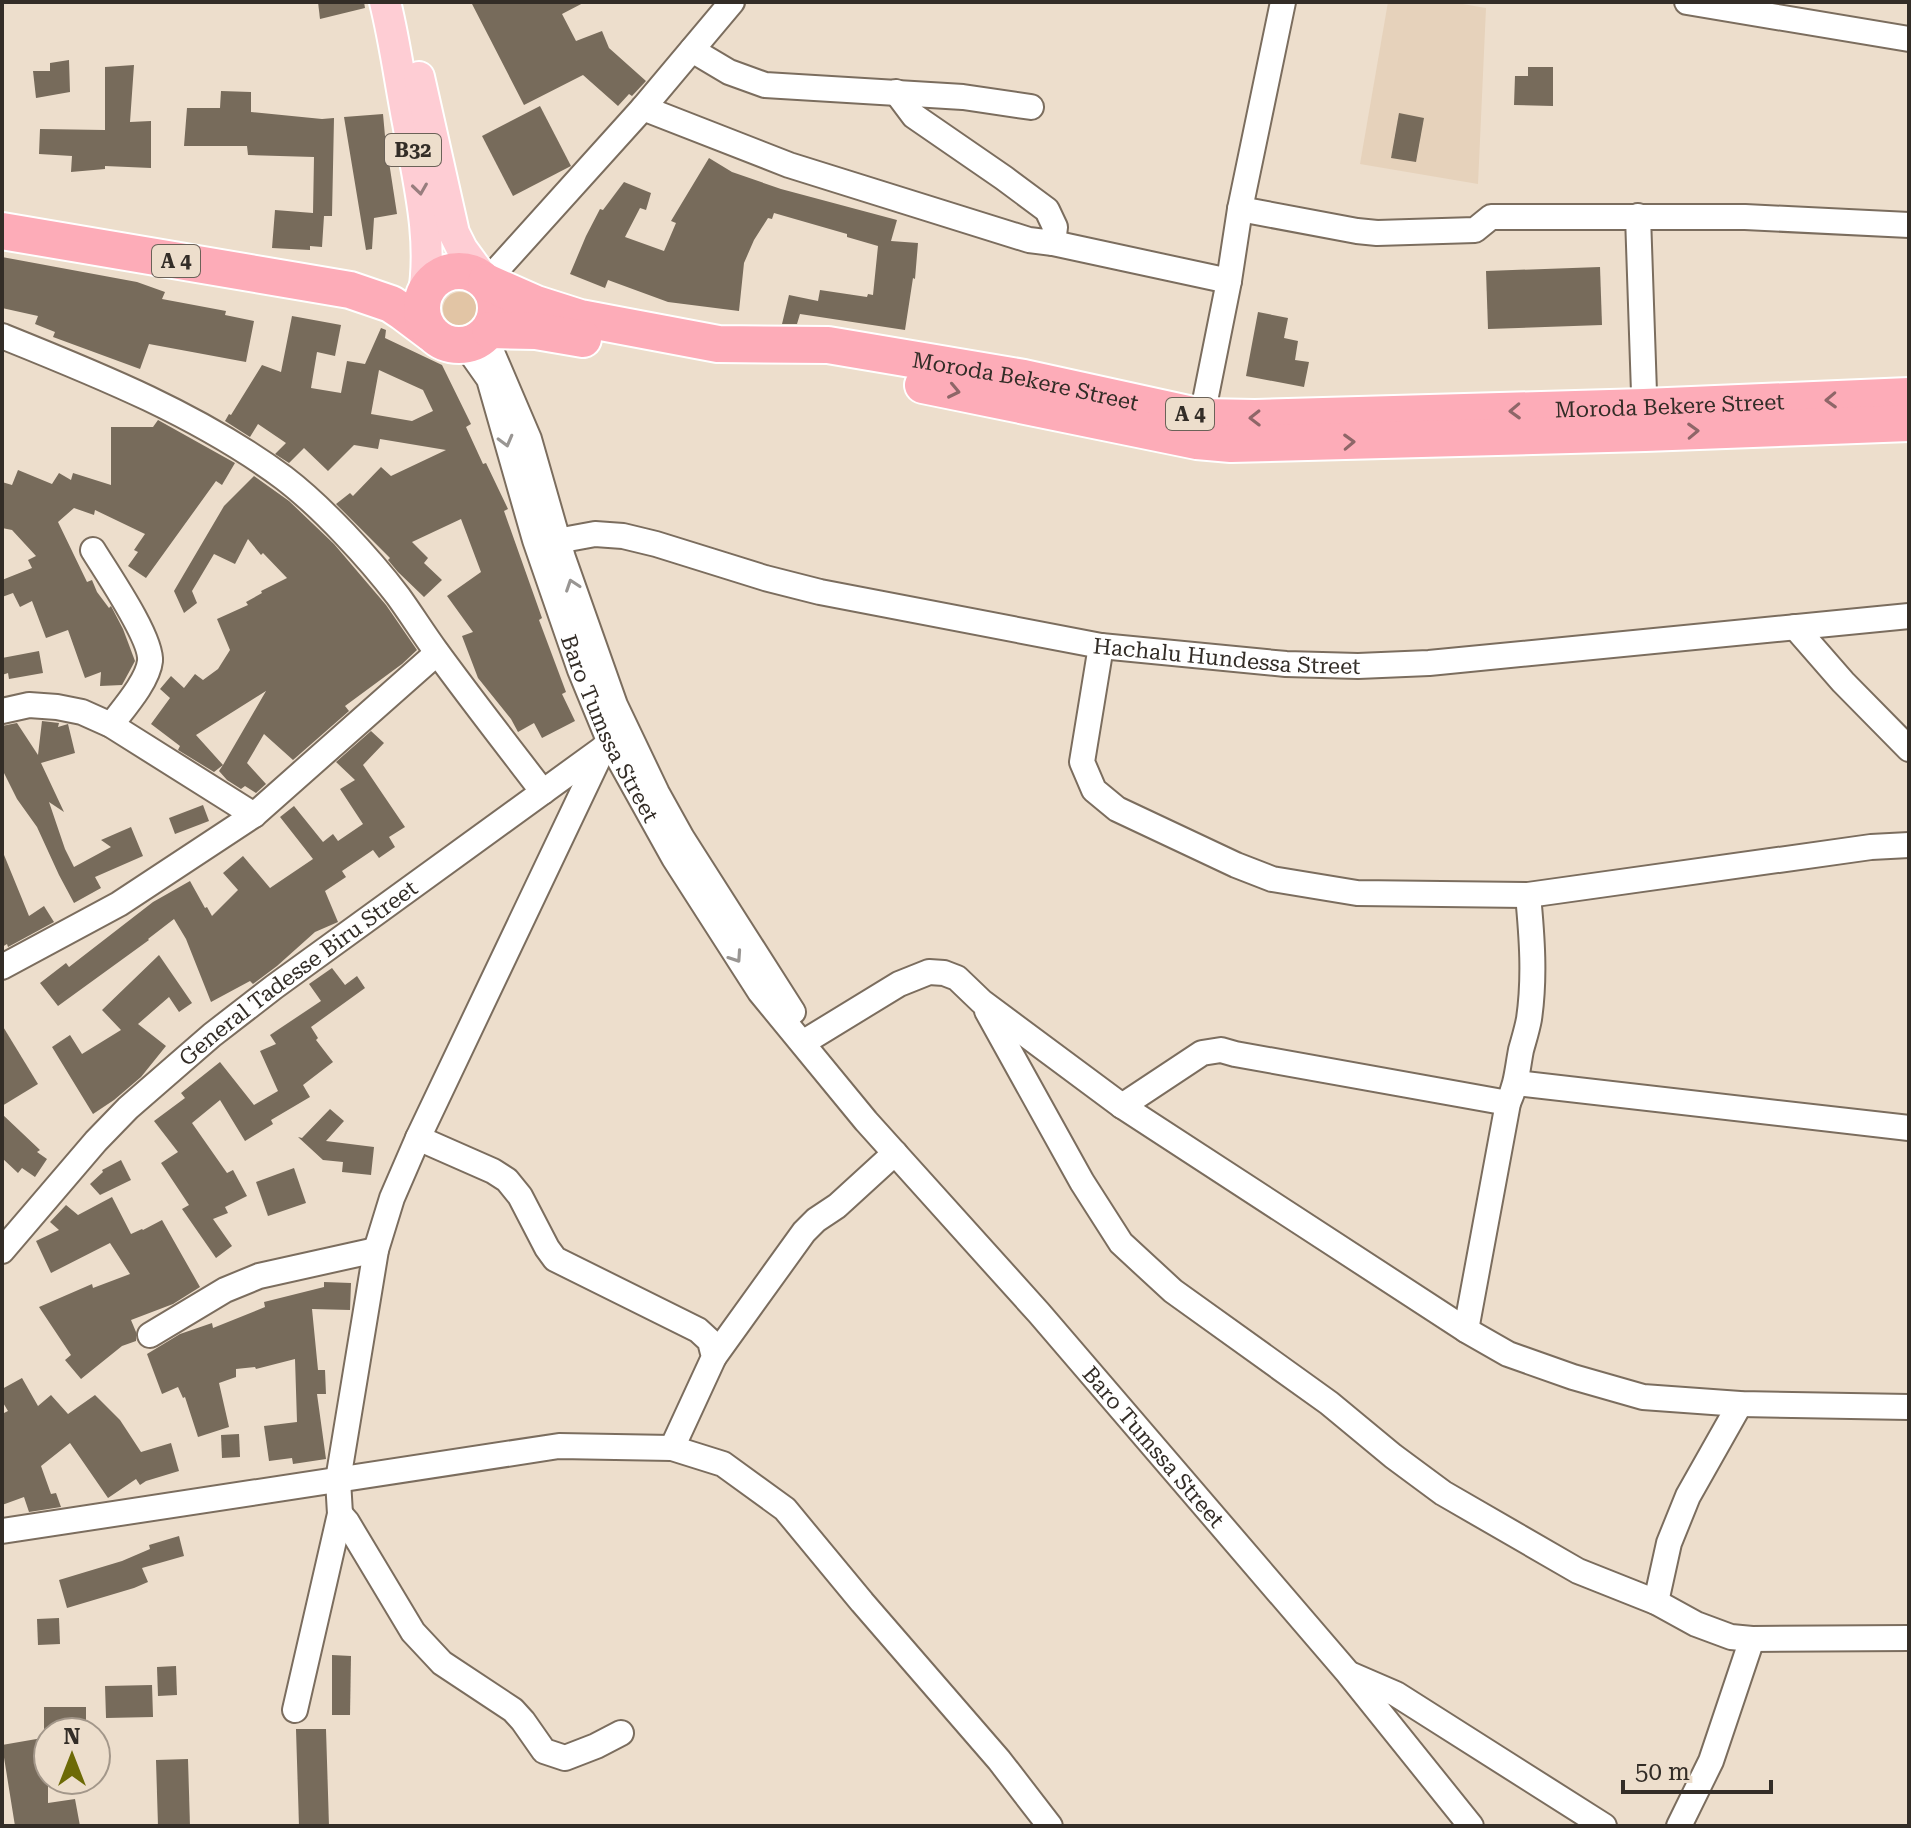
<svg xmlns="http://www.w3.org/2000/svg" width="1911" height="1828" font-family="'Roboto Serif',serif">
  <rect width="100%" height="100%" fill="#eddecc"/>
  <polygon fill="#e6d2bb" points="1388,2 1451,2 1486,8 1478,184 1360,164"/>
  <circle fill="#e2c5a5" cx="460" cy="309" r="17"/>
  <g fill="#776b5b" fill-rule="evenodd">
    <polygon points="318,2 364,2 365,8 320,19"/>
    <polygon points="471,2 585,2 562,14 576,41 602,31 609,48 646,81 632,96 629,94 618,106 583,75 524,105"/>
    <polygon points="69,60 70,92 36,98 33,71 50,71 50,63"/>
    <polygon points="134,65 130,122 151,121 151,168 105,166 105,169 71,172 72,156 39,154 40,129 105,130 105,67"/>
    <polygon points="1528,67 1553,67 1553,106 1514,105 1515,76 1528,76"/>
    <polygon points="221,91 251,92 251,112 322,119 334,118 332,216 324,216 322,247 310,246 310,250 272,248 275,210 313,213 314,157 248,155 247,146 184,146 187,108 220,108"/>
    <polygon points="540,106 571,166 513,196 482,136"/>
    <polygon points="1399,113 1424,118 1416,162 1391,158"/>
    <polygon points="383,114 385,136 397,214 374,218 372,249 366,250 344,117"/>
    <polygon points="709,158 732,172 781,189 897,220 891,241 918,243 915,279 913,278 905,330 800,314 797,324 782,324 789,295 818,301 820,290 867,297 868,294 873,295 878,246 847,237 847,234 774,213 772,219 768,218 754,240 744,263 739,311 668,302 608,280 605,288 570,274 586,236 600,209 603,210 624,182 651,193 646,210 640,208 625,237 664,251 676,223 671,221"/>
    <polygon points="2,257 137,282 165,292 162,299 226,311 225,315 254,321 246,362 149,344 140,369 53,337 55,332 35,324 38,316 2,308"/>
    <polygon points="1600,267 1602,325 1488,329 1486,271"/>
    <polygon points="1258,312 1288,318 1284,338 1298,341 1295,360 1309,362 1304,387 1246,376"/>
    <path d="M292,316L341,325L335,356L317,352L311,388L341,393L347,361L365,364L381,328L386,330L385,338L442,365L471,424L466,427L483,464L486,463L508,509L504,511L542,618L539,620L566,692L562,694L575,721L542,738L534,723L518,732L511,719L478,678L462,636L473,632L447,596L481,572L461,519L412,542L428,558L424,563L442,580L424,597L398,572L388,560L390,558L336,504L350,493L353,496L381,467L391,476L446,450L380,439L378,449L354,445L328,471L304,448L289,463L275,454L286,443L258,424L250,437L225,421L229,414L231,415L262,365L281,372ZM379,370L423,390L433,411L412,421L371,414Z"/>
    <polygon points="158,420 235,463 222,485 216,481 146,578 128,566 138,552 134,550 145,534 95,510 94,515 74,508 58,522 87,582 92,580 97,592 109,608 111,606 123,629 135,661 122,685 100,686 101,672 85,678 68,630 46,638 32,601 20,607 13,593 2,597 2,580 32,568 28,560 36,556 12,530 2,528 2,482 12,485 18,470 52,484 59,473 71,480 73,473 111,485 111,427 153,427"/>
    <path d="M254,476L289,501L334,544L386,605L417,650L402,664L345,706L349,711L293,760L264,734L247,763L266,784L256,793L245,786L241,789L227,780L219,771L223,765L214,772L178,750L180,746L151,724L170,698L160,689L171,676L184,688L195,674L203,680L218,669L230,650L217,619L248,605L246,602L262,593L261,591L287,578L263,553L261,555L248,539L235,564L214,554L192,591L197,603L184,613L174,591L224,506ZM266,691L223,765L196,735Z"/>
    <polygon points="39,651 43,673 9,679 8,673 2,675 2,658"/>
    <polygon points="42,721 59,723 58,727 68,724 75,753 41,763 64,812 49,802 65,849 74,867 111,847 101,840 131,827 143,856 95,877 101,888 74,903 59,875 37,827 17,799 2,769 2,726 17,723 38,755"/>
    <polygon points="371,731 384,743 363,765 405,827 389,837 395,847 379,858 373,850 342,871 346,877 325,891 338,922 315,932 277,966 253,984 250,981 211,1002 186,939 174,919 148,939 149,940 58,1006 40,983 66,963 69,967 153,902 190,881 205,908 207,907 212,916 238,890 223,873 243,856 270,888 313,859 280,817 294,806 323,842 333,834 338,841 363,824 340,789 355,780 336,762"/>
    <polygon points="203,805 209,821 175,834 169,818"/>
    <polygon points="2,850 29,916 44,906 54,922 8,947 7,944 2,947"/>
    <polygon points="159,955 192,1003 179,1012 169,997 138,1024 166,1046 141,1077 114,1100 93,1114 52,1047 70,1035 82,1054 121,1030 102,1010"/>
    <polygon points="332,968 345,985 357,976 365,988 311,1027 318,1038 316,1040 333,1062 303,1085 310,1097 271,1120 273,1124 245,1141 220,1100 192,1123 227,1173 233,1170 247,1196 225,1207 228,1213 213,1219 232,1246 216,1258 182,1209 189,1205 161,1163 178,1152 154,1121 185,1098 181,1093 220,1062 254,1105 278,1091 260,1051 276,1044 270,1035 321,1001 309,984"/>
    <polygon points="2,1025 38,1084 2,1106"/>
    <polygon points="330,1109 344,1121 326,1141 374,1147 371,1175 342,1172 343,1162 323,1160 298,1137 302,1138"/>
    <polygon points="2,1114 40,1150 37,1152 47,1159 35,1177 22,1168 18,1173 2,1158"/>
    <polygon points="121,1160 131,1180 100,1195 90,1184 103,1172 102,1170"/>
    <polygon points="294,1168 306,1203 268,1216 256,1182"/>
    <polygon points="112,1197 131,1234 142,1229 143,1230 162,1220 200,1287 173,1304 131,1320 136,1332 136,1341 122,1346 81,1379 65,1360 71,1355 39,1307 92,1284 93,1288 130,1274 110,1243 51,1273 36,1241 59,1230 50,1222 66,1205 78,1215"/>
    <polygon points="324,1282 351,1283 350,1310 312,1309 318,1370 325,1370 326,1394 317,1394 326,1459 293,1464 292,1458 269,1461 264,1426 297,1422 295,1359 256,1369 255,1367 236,1369 236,1377 219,1383 229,1427 198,1437 185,1397 183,1398 178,1387 162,1394 147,1354 180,1334 212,1323 213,1328 265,1307 264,1302 324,1287"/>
    <polygon points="22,1378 38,1406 51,1395 68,1414 95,1395 120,1420 141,1452 171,1443 179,1471 146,1481 140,1485 136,1479 108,1498 70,1443 41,1466 51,1494 56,1493 61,1507 29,1512 24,1497 2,1505 2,1414 8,1411 2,1401 2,1389"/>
    <polygon points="239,1434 240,1457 222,1458 221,1435"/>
    <polygon points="179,1536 184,1556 142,1568 148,1582 134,1588 67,1608 59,1580 122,1561 150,1549 149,1545"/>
    <polygon points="59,1618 60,1644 38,1645 37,1619"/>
    <polygon points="332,1655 351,1656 350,1715 332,1715"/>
    <polygon points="176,1666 177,1695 158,1696 157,1667"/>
    <polygon points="152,1685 153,1717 106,1718 105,1686"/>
    <rect x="44" y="1707" width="42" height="24"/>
    <polygon points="296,1729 326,1729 329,1826 299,1826"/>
    <polygon points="48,1737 48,1803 75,1799 80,1826 15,1826 2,1745"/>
    <polygon points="188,1759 190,1826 158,1826 156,1760"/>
  </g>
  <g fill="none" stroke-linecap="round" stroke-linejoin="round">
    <defs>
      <g id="minor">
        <polyline points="1687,2 1909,39"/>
        <polyline points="692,50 729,72 765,85 963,97 1031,107"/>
        <polyline points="896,92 914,116 1004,178 1047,210 1055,227 1053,243"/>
        <polyline points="643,108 789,165 1029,240 1053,243 1229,281"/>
        <polyline points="1240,209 1357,231 1377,233 1475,230 1491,217 1745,217 1909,225"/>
        <polyline points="1638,216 1645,422"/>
        <polyline points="486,282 643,108 732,2"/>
        <path d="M2,336C99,375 199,415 284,478C322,507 369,558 398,596C411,614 423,633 436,651C471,699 507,745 543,792"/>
        <polyline points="485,336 529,439 563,558 615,705 657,793 682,838 793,1012"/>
        <path id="s1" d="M465,345L489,379L535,540L580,670L610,743L674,858L760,992L866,1121L1039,1313L1348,1673L1471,1826"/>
        <polyline points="1199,431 1229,281 1240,209 1283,2"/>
        <path id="s2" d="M557,541L595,534L623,536L656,544L765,578L820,592L1101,646L1286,664L1358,666L1429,663L1909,616"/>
        <path d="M93,550C107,573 152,638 150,661C148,681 123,709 111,725"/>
        <polyline points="1795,627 1843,682 1909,749"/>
        <polyline points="1101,646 1082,762 1094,790 1117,809 1236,865 1272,879 1357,893 1528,895 1871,847 1909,845"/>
        <polyline points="2,711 29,705 57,707 82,712 111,725 254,815"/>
        <polyline points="2,967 119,904 254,815 437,653"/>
        <polyline points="987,1011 1082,1182 1121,1243 1173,1291 1329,1403 1393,1456 1443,1493 1578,1571 1656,1602 1696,1624 1731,1637 1752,1639 1909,1638"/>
        <polyline points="809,1039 899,984 929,972 944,973 957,978 982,1002 1122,1106 1466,1330 1508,1354 1573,1377 1643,1397 1740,1404 1909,1407"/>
        <polyline points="1516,1083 1909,1128"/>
        <polyline points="1122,1106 1202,1053 1221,1050 1235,1054 1508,1103"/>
        <polyline points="418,1138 493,1171 507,1180 520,1196 547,1248 555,1259 698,1330 710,1341 714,1357 672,1448"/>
        <path id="s3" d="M2,1251L96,1141L128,1108L212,1035L274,987L602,749"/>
        <path d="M1466,1330L1508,1103C1517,1083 1517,1071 1521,1050C1524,1039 1527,1030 1529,1019C1535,978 1532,937 1528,895"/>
        <polyline points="150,1335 225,1290 259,1276 376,1250"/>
        <polyline points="714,1357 804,1232 816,1220 837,1206 895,1153"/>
        <polyline points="340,1514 347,1522 413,1632 442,1663 513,1710 523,1721 544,1751 565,1758 596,1746 621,1733"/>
        <polyline points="2,1531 559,1446 672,1448 723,1464 785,1509 862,1602 999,1760 1050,1826"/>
        <polyline points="1656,1602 1669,1543 1688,1496 1740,1404"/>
        <polyline points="1352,1675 1396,1694 1604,1826"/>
        <polyline points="295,1710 340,1514 338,1480 376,1250 392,1198 418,1138 604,747"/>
        <polyline points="1679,1826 1711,1761 1752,1639"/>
      </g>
      <g id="major">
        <path d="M385,2C395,42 400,82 408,123C418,180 434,240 423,299"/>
        <polyline points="419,77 454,233 462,249 486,282"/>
      </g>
      <g id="highway">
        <polyline points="2,231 350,290 391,304 403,312 431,333"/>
        <circle cx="459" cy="308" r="37"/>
        <path id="s4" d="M486,282L536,304L580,318L718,344L828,345L1024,378L1202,417L1255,418L1644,407L1909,396"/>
        <polyline points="490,330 536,331 583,339"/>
        <polyline points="923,385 1197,441 1231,444 1645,433 1909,423"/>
      </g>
    </defs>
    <use href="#minor" stroke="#7b6d5e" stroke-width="28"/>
    <use href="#major" stroke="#fff" stroke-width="34"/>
    <use href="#highway" stroke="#fff" stroke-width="40"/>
    <use href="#minor" stroke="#fff" stroke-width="24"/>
    <use href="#major" stroke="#fecdd4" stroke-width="30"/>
    <use href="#highway" stroke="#fdacb8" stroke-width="36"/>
  </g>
  <defs><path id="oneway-chevron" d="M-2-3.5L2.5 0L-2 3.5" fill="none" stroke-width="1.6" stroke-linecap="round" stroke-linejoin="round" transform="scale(2)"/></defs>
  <use stroke="#987d7e" href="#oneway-chevron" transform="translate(420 189) rotate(82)"/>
  <g stroke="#8e6668">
    <use href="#oneway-chevron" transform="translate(954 391) rotate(12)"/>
    <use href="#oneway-chevron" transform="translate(1831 400) rotate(178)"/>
    <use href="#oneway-chevron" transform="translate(1515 411) rotate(178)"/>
    <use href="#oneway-chevron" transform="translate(1255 418) rotate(179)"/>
    <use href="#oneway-chevron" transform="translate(1693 431) rotate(-2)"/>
    <use href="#oneway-chevron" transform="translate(1349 442) rotate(-2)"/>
  </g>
  <g stroke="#999693">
    <use href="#oneway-chevron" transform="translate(506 441) rotate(75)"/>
    <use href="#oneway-chevron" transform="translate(572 585) rotate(-109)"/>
    <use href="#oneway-chevron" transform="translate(736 957) rotate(56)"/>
  </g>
  <g text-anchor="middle" stroke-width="8" stroke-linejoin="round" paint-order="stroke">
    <g fill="#eddecc" stroke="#6b6258" stroke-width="2">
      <rect x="385" y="134" width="56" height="32" rx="6"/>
      <rect x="152" y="245" width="48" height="32" rx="6"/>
      <rect x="1166" y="398" width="48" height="32" rx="6"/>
    </g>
    <g font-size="20" font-weight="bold" fill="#332d27">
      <text x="413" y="157">B32</text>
      <text x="176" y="268">A 4</text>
      <text x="1190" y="421">A 4</text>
    </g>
    <g font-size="22" fill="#332d27" stroke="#eddecc">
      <text dy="8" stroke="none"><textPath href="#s4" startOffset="552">Moroda Bekere Street</textPath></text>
      <text dy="8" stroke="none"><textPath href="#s4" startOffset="1200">Moroda Bekere Street</textPath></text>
      <text dy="8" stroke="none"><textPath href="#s2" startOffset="684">Hachalu Hundessa Street</textPath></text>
      <text dy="8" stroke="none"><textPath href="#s1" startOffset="412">Baro Tumssa Street</textPath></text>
      <text dy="8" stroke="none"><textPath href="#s3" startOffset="408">General Tadesse Biru Street</textPath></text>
      <text dy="8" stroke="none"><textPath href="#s1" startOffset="1318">Baro Tumssa Street</textPath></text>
    </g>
  </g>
  <rect width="1911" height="1828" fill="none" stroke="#332d27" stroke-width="8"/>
  <g transform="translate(72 1756)"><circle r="38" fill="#eddecc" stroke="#a3978a" stroke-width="2"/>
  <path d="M0-6L14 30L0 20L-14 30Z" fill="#6d6a06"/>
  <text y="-12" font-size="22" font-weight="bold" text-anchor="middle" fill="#332d27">N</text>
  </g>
  <path d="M1623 1780v12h148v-12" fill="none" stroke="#332d27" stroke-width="4"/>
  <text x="1635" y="1780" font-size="24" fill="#332d27" stroke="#eddecc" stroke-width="6" paint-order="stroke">50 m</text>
</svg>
